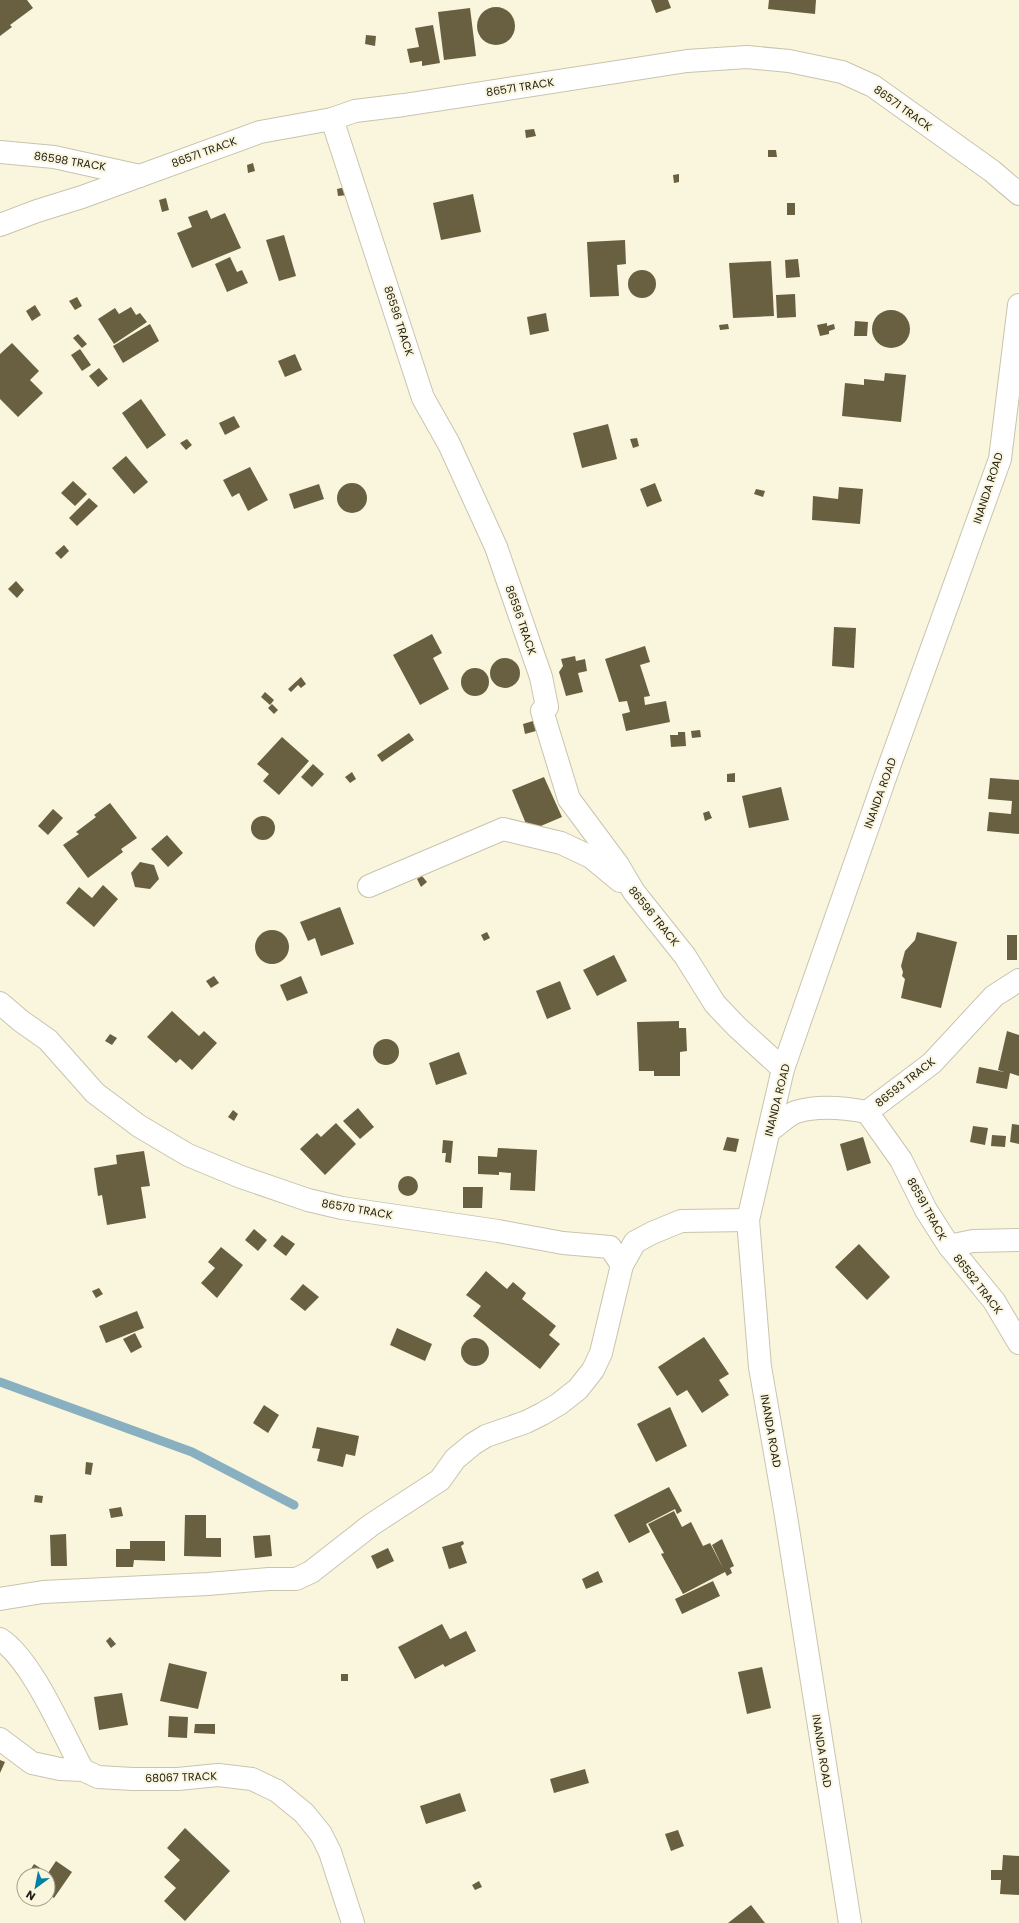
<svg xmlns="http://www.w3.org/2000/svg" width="1019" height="1923" font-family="Poppins,sans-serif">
  <rect width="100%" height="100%" fill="#faf5dd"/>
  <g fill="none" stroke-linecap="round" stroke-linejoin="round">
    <polyline stroke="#88b0c1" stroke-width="9" points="0,1382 192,1452 294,1505"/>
  </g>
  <g fill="#686040">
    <polygon points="0,0 27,0 33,8 10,25 12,27 0,36"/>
    <polygon points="651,0 668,0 671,8 656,13"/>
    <polygon points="769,0 816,0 815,14 768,9"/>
    <circle cx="496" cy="26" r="19"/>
    <polygon points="470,8 476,56 444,60 438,12"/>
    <polygon points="433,25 440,63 422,66 422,61 410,63 407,49 419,47 415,28"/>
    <polygon points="366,35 376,36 375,46 365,44"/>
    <polygon points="534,129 536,136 526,138 525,130"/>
    <polygon points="768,150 776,150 777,157 768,157"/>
    <polygon points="253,163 255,171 248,173 247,165"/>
    <polygon points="679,174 679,182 674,183 673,175"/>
    <polygon points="346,187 348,195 338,196 337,189"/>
    <polygon points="473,194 481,232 441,240 433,203"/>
    <polygon points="166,198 169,210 162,212 159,200"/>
    <rect x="787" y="203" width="8" height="12"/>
    <polygon points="207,210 211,219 225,213 241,248 192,268 177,233 192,227 188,217"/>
    <polygon points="284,235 296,276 279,281 266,240"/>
    <polygon points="625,240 626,264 617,265 619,296 590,297 587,242"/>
    <polygon points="230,257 237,272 242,270 248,283 227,292 215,264"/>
    <polygon points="798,259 800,277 786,278 785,260"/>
    <polygon points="771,261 774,316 733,318 729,263"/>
    <circle cx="642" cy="284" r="14"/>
    <polygon points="795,294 796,317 777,318 776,295"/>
    <polygon points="77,297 82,306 75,310 69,301"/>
    <polygon points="35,305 41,315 32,321 26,311"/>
    <polygon points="131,307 136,315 140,313 147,322 114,344 98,319 115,308 119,314"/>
    <circle cx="891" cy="329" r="19"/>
    <polygon points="546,313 549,331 530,335 527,317"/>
    <polygon points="855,321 868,322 867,336 854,336"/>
    <polygon points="827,323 827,326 834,324 835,329 829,331 829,334 820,336 817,325"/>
    <polygon points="150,324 159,341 123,363 113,346"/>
    <polygon points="728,324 729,329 720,330 719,325"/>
    <polygon points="78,334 87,344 82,348 73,338"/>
    <polygon points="12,343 39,371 30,380 43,393 18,417 0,399 0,354"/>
    <polygon points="80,349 91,365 82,371 71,355"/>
    <polygon points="295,354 302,370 285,377 278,361"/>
    <polygon points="99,368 108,379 98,387 89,376"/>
    <polygon points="885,373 906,375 901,422 842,416 845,383 864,385 864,379 884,381"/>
    <polygon points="141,399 166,435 147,449 122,413"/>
    <polygon points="234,416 240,427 225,435 219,423"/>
    <polygon points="608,424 617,459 582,468 573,433"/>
    <polygon points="637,438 639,446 633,448 630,439"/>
    <polygon points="187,439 192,445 186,450 180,443"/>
    <polygon points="126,456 148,482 134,494 112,468"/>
    <polygon points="250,467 268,500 248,511 239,493 232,497 223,480"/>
    <polygon points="73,481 87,494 75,506 61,493"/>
    <polygon points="655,483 662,501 647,507 640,489"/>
    <circle cx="352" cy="498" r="15"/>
    <polygon points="319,484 324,499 294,509 289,494"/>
    <polygon points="839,487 863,489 860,524 812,520 813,496 838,499"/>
    <polygon points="756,489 765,491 763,497 754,494"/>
    <polygon points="89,498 98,506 77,526 69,518"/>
    <polygon points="64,545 69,551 61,559 55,553"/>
    <polygon points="16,581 24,590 17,598 8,589"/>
    <polygon points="834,627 856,628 854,668 832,666"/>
    <polygon points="432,634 442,653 433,658 449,689 420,705 393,655"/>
    <polygon points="645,646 650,662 640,665 650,696 644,697 645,705 666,701 670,722 626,731 622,714 630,712 627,701 619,702 605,659"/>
    <polygon points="575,656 576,661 585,659 587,671 578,673 583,692 566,696 559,672 563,666 561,659"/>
    <circle cx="505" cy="673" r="15"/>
    <circle cx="475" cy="682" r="14"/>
    <polygon points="301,677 306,684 301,688 298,685 291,692 288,689"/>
    <polygon points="265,692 274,700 270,705 261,697"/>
    <polygon points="272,704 278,710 274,714 268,708"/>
    <polygon points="533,721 536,731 525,734 523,724"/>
    <polygon points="700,730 701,737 692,738 691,731"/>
    <polygon points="678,732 685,732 686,746 671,747 670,735 678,735"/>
    <polygon points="409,733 414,740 382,762 377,755"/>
    <polygon points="282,737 309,761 279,795 263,781 269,774 257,764"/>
    <polygon points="313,764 324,774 312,787 301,777"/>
    <polygon points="352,772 356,779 350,783 345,777"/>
    <polygon points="735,773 735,782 727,782 727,774"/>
    <polygon points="544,777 562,817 529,831 512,790"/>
    <polygon points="990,778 1019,780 1019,834 987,831 989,812 1011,814 1012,801 988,799"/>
    <polygon points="781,787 789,820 749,828 742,796"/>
    <polygon points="110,803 137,838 121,849 123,852 88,878 63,845 79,834 76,832 96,817 94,815"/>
    <polygon points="53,809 63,818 48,835 38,826"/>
    <polygon points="709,811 712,818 705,821 703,813"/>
    <circle cx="263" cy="828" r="12"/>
    <polygon points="167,835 183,853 168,867 151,849"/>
    <polygon points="140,862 154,865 159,879 150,889 135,887 131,873"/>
    <polygon points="422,876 427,882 421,887 417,879"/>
    <polygon points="103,885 118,899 94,927 66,903 79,887 92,898"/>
    <polygon points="340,907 354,944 321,956 315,938 308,941 300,922"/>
    <circle cx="272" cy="947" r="17"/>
    <polygon points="487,932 490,938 484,941 481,935"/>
    <polygon points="917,932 957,942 941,1008 901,998 905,979 902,976 903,972 901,966 905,951 915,940"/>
    <rect x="1007" y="935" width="10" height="25"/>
    <polygon points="614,955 627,981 597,996 583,970"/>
    <polygon points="214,976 219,983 211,988 206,981"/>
    <polygon points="301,976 308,993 287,1001 280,985"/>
    <polygon points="560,981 571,1009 547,1019 536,991"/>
    <polygon points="172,1011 199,1036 204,1031 217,1043 192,1070 180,1059 176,1063 147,1037"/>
    <polygon points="679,1021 679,1028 686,1028 687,1051 680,1052 680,1076 654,1076 654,1071 639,1071 637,1022"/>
    <polygon points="1007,1031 1019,1035 1019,1076 1010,1073 1007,1089 976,1083 979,1067 1004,1072 998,1070"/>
    <polygon points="110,1034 117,1038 112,1045 105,1041"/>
    <circle cx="386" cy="1052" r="13"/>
    <polygon points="459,1052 467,1074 436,1085 429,1063"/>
    <polygon points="358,1108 374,1127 360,1139 343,1121"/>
    <polygon points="233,1110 238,1114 234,1121 228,1117"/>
    <polygon points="336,1123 356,1144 325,1175 300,1149 317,1133 321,1137"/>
    <polygon points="1012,1124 1019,1125 1019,1144 1010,1142"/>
    <polygon points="973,1126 988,1128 985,1145 970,1142"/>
    <polygon points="992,1135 1006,1136 1005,1147 991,1146"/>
    <polygon points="727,1137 739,1139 736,1152 723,1150"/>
    <polygon points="863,1137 871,1163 847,1171 840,1144"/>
    <polygon points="443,1140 453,1141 451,1163 445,1162 446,1153 442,1153"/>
    <polygon points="498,1148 537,1150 535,1191 510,1190 511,1173 499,1172 499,1175 478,1174 478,1156 497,1157"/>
    <polygon points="144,1151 150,1186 141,1187 146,1218 107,1225 102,1195 98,1196 94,1168 117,1164 116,1155"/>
    <circle cx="408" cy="1186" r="10"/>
    <polygon points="463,1187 483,1187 482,1208 463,1208"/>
    <polygon points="254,1229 267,1240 258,1251 245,1240"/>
    <polygon points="282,1235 295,1244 286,1256 273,1246"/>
    <polygon points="859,1244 890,1277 867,1300 835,1267"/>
    <polygon points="221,1247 243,1265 217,1298 201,1283 215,1268 208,1262"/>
    <polygon points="486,1271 507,1289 513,1282 526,1293 522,1299 556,1326 549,1335 560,1344 540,1369 473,1316 481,1306 466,1295"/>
    <polygon points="303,1284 319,1297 305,1311 290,1299"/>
    <polygon points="99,1288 103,1294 96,1298 92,1291"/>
    <polygon points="137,1311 144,1328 106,1343 99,1326"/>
    <polygon points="397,1328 432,1344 425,1361 390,1345"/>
    <polygon points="135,1333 142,1347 131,1353 123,1339"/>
    <polygon points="704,1337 729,1374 719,1380 729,1395 702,1413 687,1390 677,1396 658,1367"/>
    <circle cx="475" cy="1352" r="14"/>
    <polygon points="264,1405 279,1415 268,1433 253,1423"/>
    <polygon points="670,1407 687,1446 656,1462 637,1424"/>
    <polygon points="317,1427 359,1436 355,1456 346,1454 343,1467 317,1461 320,1449 312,1448"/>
    <polygon points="86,1462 93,1463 91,1475 85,1474"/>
    <polygon points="669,1487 682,1511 677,1514 675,1509 646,1524 650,1532 629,1543 614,1515"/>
    <polygon points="35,1495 43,1496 42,1503 34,1502"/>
    <polygon points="121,1507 123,1516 111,1518 109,1509"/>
    <polygon points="674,1511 682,1527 691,1522 703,1546 710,1543 723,1568 712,1545 722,1539 734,1566 730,1568 732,1573 727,1576 725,1572 683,1594 661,1554 664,1553 648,1524"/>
    <polygon points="185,1515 206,1515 206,1538 221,1538 221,1557 184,1556"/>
    <polygon points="66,1534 67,1566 51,1566 50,1535"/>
    <polygon points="270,1535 272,1556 255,1558 253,1536"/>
    <polygon points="130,1541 165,1541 165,1561 134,1560 133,1567 116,1567 116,1549 130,1549"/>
    <polygon points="463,1541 464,1544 461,1546 467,1563 449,1569 442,1547"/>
    <polygon points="388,1548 394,1561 377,1569 371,1556"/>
    <polygon points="598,1571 603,1582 586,1589 582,1579"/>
    <polygon points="713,1581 720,1596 682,1614 675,1599"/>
    <polygon points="442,1624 450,1639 466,1631 476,1651 445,1667 443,1664 415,1679 398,1647"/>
    <polygon points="110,1637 116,1644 111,1648 106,1641"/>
    <polygon points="169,1663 207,1672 198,1709 160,1701"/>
    <polygon points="762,1667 771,1708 747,1714 738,1672"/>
    <rect x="341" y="1674" width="7" height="7"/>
    <polygon points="122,1693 128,1725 99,1730 94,1697"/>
    <polygon points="169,1716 188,1717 187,1738 168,1737"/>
    <polygon points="195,1724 215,1724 215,1734 194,1733"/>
    <polygon points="0,1760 5,1762 0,1773"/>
    <polygon points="585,1769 589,1783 554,1793 550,1779"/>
    <polygon points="460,1793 466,1811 426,1824 420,1806"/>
    <polygon points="185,1828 230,1871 185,1921 164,1901 176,1888 164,1877 180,1860 167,1848"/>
    <polygon points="678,1830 684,1846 671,1851 665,1834"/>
    <polygon points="1003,1855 1019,1856 1019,1895 1000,1894 1001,1880 991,1880 991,1870 1002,1870"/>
    <polygon points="56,1861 72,1872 54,1898 48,1894 48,1875 27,1875 34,1864 48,1873"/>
    <polygon points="479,1881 482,1887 475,1890 472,1885"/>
    <polygon points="751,1905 765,1923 728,1923"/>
  </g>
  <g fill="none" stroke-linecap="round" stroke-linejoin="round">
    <defs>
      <g id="minor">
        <polyline points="332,119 423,398 449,444 496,547 541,677 547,707 542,711 569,799 618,865 634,892 685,956 715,1004 737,1027 783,1069"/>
        <polyline points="0,152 54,157 140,176"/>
        <polyline points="0,225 37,211 82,197 260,132 332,119 355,111 404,105 687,61 747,57 789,61 842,72 873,86 992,171 1019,194"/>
        <polyline points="369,886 503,829 561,843 591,857 620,881"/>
        <polyline points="0,1003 21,1021 48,1040 95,1093 139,1126 188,1155 241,1177 308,1200 342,1208 498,1231 563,1243 610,1247 622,1265 635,1242 652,1233 681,1221 748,1220"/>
        <polyline points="867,1112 901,1160 926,1210 949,1246 973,1241 1019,1240"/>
        <path d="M769,1131C777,1126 787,1115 796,1112C817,1105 846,1108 867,1112L932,1063L994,996L1019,980"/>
        <polyline points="949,1246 994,1301 1019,1343"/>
        <polyline points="0,1599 43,1592 208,1584 269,1579 296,1579 311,1572 371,1525 440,1480 455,1459 473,1444 486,1436 526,1422 542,1414 559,1404 578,1389 593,1370 601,1353 622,1265"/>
        <path d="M0,1639C31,1659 61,1729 79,1763L83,1770L98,1777L133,1779H178L218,1775L252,1779L277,1791L304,1813L321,1834L330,1852L353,1923"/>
        <polyline points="0,1739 32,1763 60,1769 83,1770"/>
        <polyline points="850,1923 785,1510 760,1367 748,1220 783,1069 886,775 1000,459 1019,305"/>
      </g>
    </defs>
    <use href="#minor" stroke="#c9c4ae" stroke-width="24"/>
    <use href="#minor" stroke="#fff" stroke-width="22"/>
  </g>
  <g text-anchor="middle" stroke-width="4" stroke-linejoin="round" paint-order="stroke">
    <g font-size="11" fill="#232118" stroke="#faf5dd">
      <text transform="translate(520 87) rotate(-9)" y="4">86571 TRACK</text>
      <text transform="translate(903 108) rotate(36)" y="4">86571 TRACK</text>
      <text transform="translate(204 152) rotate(-20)" y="4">86571 TRACK</text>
      <text transform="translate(70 161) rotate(9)" y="4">86598 TRACK</text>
      <text transform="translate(399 321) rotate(72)" y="4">86596 TRACK</text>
      <text transform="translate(988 488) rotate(-72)" y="4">INANDA ROAD</text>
      <text transform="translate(521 620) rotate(71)" y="4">86596 TRACK</text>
      <text transform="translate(880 793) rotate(-70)" y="4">INANDA ROAD</text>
      <text transform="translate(654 916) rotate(51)" y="4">86596 TRACK</text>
      <text transform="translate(905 1082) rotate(-38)" y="4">86593 TRACK</text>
      <text transform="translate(777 1100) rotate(-76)" y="4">INANDA ROAD</text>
      <text transform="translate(357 1209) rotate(10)" y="4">86570 TRACK</text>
      <text transform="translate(927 1209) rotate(61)" y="4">86591 TRACK</text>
      <text transform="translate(978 1284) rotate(52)" y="4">86582 TRACK</text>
      <text transform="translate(771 1431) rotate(80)" y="4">INANDA ROAD</text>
      <text transform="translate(822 1751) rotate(81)" y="4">INANDA ROAD</text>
      <text transform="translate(181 1777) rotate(-2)" y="4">68067 TRACK</text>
    </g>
  </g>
  <g transform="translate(36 1887) rotate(212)"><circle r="19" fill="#faf5dd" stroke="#a4a08e"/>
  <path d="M0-3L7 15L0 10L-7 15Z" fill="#0081a5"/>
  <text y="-6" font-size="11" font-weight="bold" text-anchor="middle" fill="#232118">N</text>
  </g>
</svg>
